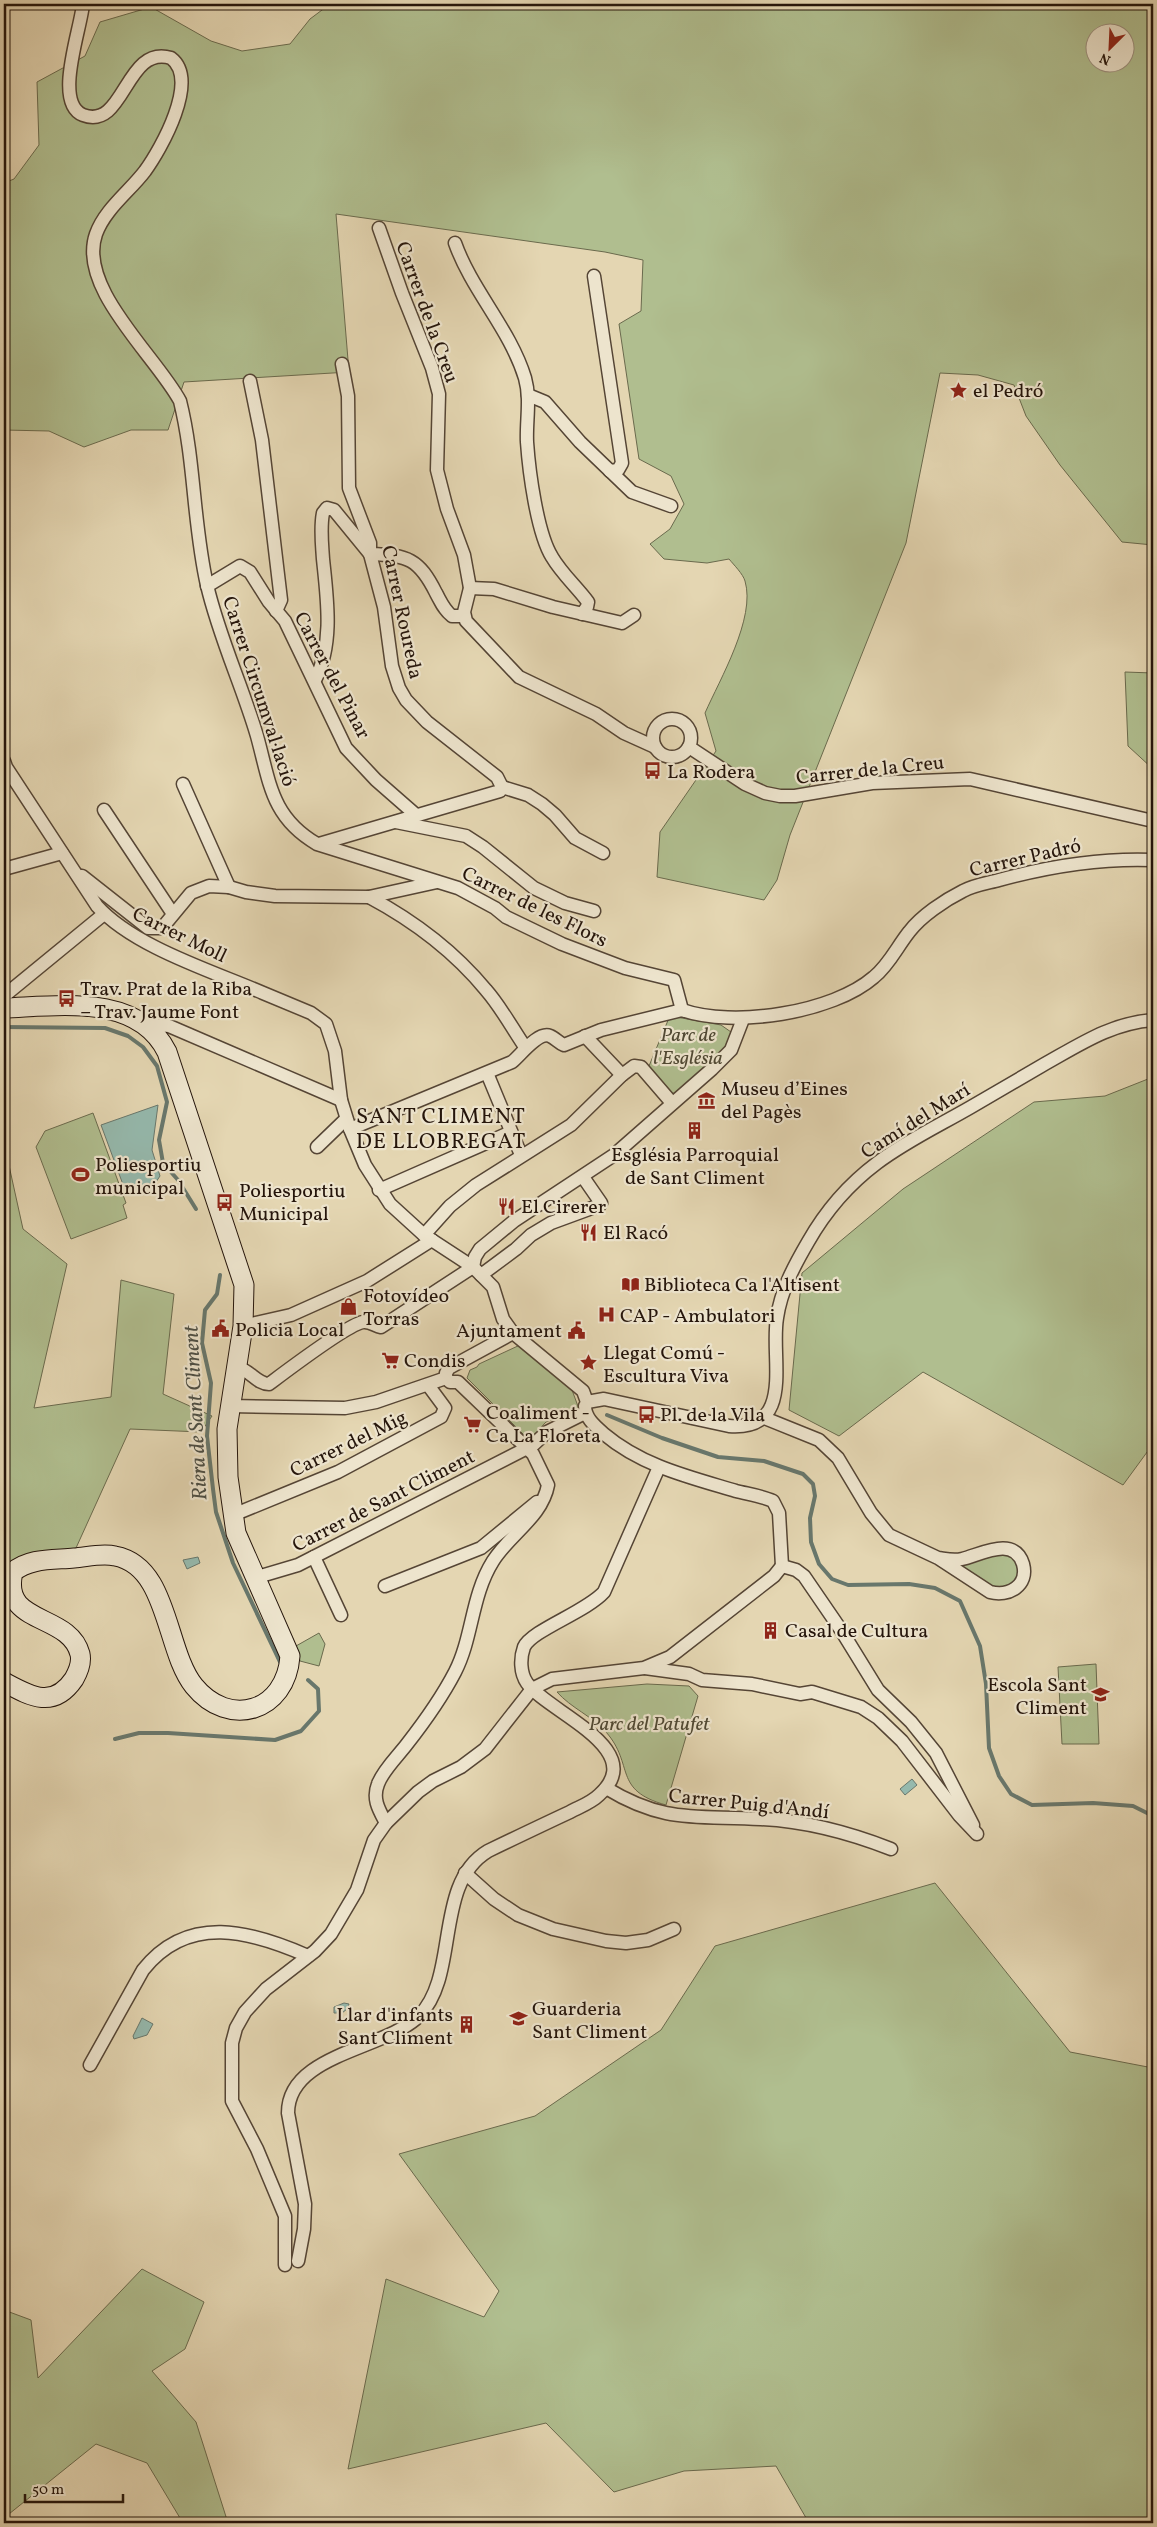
<svg xmlns="http://www.w3.org/2000/svg" width="1157" height="2527" font-family="Vollkorn,serif">
  <rect width="100%" height="100%" fill="#e4d6b2"/>
  <filter id="stains"><feTurbulence type="fractalNoise" baseFrequency=".004" numOctaves="4"/><feColorMatrix values="0 0 0 0 .2 0 0 0 0 .09 0 0 0 0 .02 0 0 0 .5 -.17"/></filter>
  <radialGradient id="worn" r=".72"><stop offset=".6" stop-color="#630" stop-opacity="0"/><stop offset="1" stop-color="#630" stop-opacity=".3"/></radialGradient>
  <g fill="#b0be8f" stroke="#6a6a4d" fill-rule="evenodd">
    <path d="M330,4H1153V545L1122,542L1060,465L1026,416L1014,385L978,375L940,373L906,543L790,835L777,880L764,900L657,877L660,832L716,751L705,713C720,679 756,618 745,581C743,574 734,565 729,559L707,563L664,559L650,544L670,529L684,504L671,476L639,459L619,324L641,311L643,260L605,252L336,214L349,372L184,382L168,430H131L84,447L49,431L4,430V183L14,179L39,145L37,82L85,56L100,22L151,7L211,41L242,51L290,44L310,19ZM1094,32H1124V62H1094Z"/>
    <polygon points="1125,672 1153,673 1153,769 1128,746"/>
    <path d="M676,1017L721,1025L731,1032C728,1054 692,1078 675,1093L669,1094L649,1066L669,1018Z"/>
    <polygon points="1153,1077 1153,1444 1123,1485 923,1372 839,1436 789,1410 802,1273 903,1189 1034,1102 1105,1096"/>
    <polygon points="93,1113 126,1203 123,1205 127,1218 71,1239 36,1147 45,1131"/>
    <polygon points="4,1160 8,1161 23,1229 67,1264 34,1408 111,1397 121,1280 174,1294 163,1394 212,1416 201,1432 130,1429 76,1548 4,1563"/>
    <polygon points="520,1345 572,1390 579,1409 546,1422 529,1440 467,1378 470,1370 477,1367 479,1364"/>
    <path d="M994,1553L1012,1556C1020,1568 1020,1575 1010,1586L993,1588L960,1567L961,1562Z"/>
    <polygon points="319,1633 325,1644 319,1666 300,1661 296,1646"/>
    <polygon points="1096,1664 1099,1744 1062,1744 1058,1667"/>
    <path d="M647,1684L689,1686L698,1696L666,1805C612,1790 635,1765 606,1732C592,1716 571,1708 557,1692Z"/>
    <polygon points="935,1883 1070,2052 1153,2068 1153,2523 809,2523 776,2466 684,2471 614,2492 546,2423 348,2469 386,2279 484,2317 499,2291 399,2154 535,2116 661,2030 715,1946"/>
    <polygon points="142,2269 204,2302 185,2349 152,2371 196,2422 228,2523 183,2523 147,2463 96,2444 4,2518 4,2310 31,2320 38,2378"/>
  </g>
  <g fill="#95b9ad" stroke="#68776c">
    <polygon points="158,1105 152,1150 160,1176 156,1182 125,1190 101,1125"/>
    <polygon points="198,1557 200,1563 187,1569 183,1560"/>
    <polygon points="912,1779 917,1785 905,1795 900,1789"/>
    <polygon points="344,2003 349,2004 347,2009 342,2013 334,2013 334,2007"/>
    <polygon points="142,2018 153,2024 147,2035 134,2039 133,2036"/>
  </g>
  <g fill="none" stroke-linecap="round" stroke-linejoin="round">
    <g stroke="#68776c" stroke-width="4">
      <polyline points="4,1027 105,1028 128,1036 143,1047 157,1066 167,1102 159,1140 163,1163 178,1180 196,1209"/>
      <polyline points="220,1275 217,1294 205,1310 202,1343 211,1383 207,1436 213,1489 216,1512 233,1563 280,1662"/>
      <polyline points="607,1415 662,1438 718,1457 764,1461 803,1474 813,1484 815,1496 810,1518 811,1542 819,1564 832,1579 848,1585 909,1584 935,1588 960,1601 980,1646 986,1684 989,1748 999,1776 1011,1794 1032,1805 1093,1803 1133,1806 1153,1816"/>
      <polyline points="115,1739 139,1733 168,1733 275,1740 301,1731 319,1711 318,1689 308,1680"/>
    </g>
    <defs>
      <g id="street">
        <path d="M83,4C81,29 53,103 83,115C125,131 125,44 171,58C200,80 161,149 145,171C129,192 105,209 96,234C77,288 156,356 180,401C195,461 193,524 207,585C219,637 242,685 257,736C270,783 271,817 317,844L458,888L495,908L506,917L562,944L625,968L674,980L682,1010"/>
        <polyline points="379,228 402,293 432,368 439,394 437,470 447,509 464,555 470,588 464,612 466,621 519,677 596,714 624,733 655,747"/>
        <path d="M455,243C472,291 510,329 525,378C531,399 526,421 527,442C529,471 537,533 552,557C562,574 576,586 588,602L587,607L582,614"/>
        <polyline points="594,276 622,463 618,470 610,471"/>
        <polyline points="250,381 262,440 281,600 276,611"/>
        <polyline points="528,395 545,402 580,442 632,492 671,506"/>
        <polyline points="207,586 240,566 250,572 269,602 285,621 346,748 376,780 416,815"/>
        <polyline points="470,588 494,589 553,607 622,623 634,615"/>
        <path d="M315,680C334,644 327,598 323,559C322,543 320,528 323,513L327,508L334,510L370,554C408,555 419,559 436,593C441,602 444,610 452,616H464"/>
        <circle cx="672" cy="738" r="19"/>
        <polyline points="689,747 745,784 765,793 780,796 795,796 872,783 970,779 1153,821"/>
        <path d="M4,761L6,767L97,906C134,947 212,971 263,993L311,1013L326,1024L335,1051L341,1100L350,1129L365,1165L390,1204L424,1235L473,1267L493,1287L503,1319L513,1333L583,1391L587,1402"/>
        <polyline points="183,784 229,887"/>
        <polyline points="502,787 528,795 542,804 555,815 575,838 603,853"/>
        <polyline points="104,810 173,914"/>
        <polyline points="396,822 466,836 483,847 534,888 565,903 594,911"/>
        <polyline points="319,844 500,791 502,787 497,777 427,722 406,700 399,688 392,666 384,607 370,554 370,543 349,488 348,396 342,364"/>
        <polyline points="4,869 62,853"/>
        <polyline points="82,876 148,928 162,928 191,893 209,886 229,887 246,892 275,896 369,897 437,882"/>
        <path d="M369,897C414,921 453,950 486,990C501,1007 512,1028 525,1047"/>
        <polyline points="4,996 104,914"/>
        <path d="M682,1010C733,1028 833,1013 874,977C889,965 897,947 909,932C921,916 945,900 963,891C974,885 988,883 999,880C1050,866 1101,858 1153,860"/>
        <polyline points="144,1024 169,1026 341,1100"/>
        <polyline points="585,1036 622,1075"/>
        <polyline points="487,1073 521,1155"/>
        <path d="M350,1129L512,1062C520,1056 538,1031 550,1036C555,1038 559,1043 564,1045L601,1030L682,1010"/>
        <polyline points="317,1147 346,1119"/>
        <polyline points="379,1190 511,1132"/>
        <polyline points="424,1235 450,1206 476,1185 571,1125 622,1075 634,1066 641,1067 672,1103"/>
        <polyline points="473,1267 475,1257 480,1249 514,1221 614,1155 712,1069 731,1050 743,1019"/>
        <polyline points="481,1275 516,1249 531,1235 551,1223 600,1205 601,1203 583,1177"/>
        <polyline points="243,1326 291,1315 367,1281 432,1240"/>
        <path d="M237,1367C250,1370 257,1384 269,1384C285,1372 347,1325 363,1322C370,1321 375,1326 381,1327L473,1267"/>
        <polyline points="446,1378 446,1373 449,1368 513,1333"/>
        <path d="M587,1402L604,1399L729,1426C796,1431 770,1358 777,1318C781,1290 794,1266 808,1242C825,1212 849,1184 877,1163C906,1141 940,1125 971,1107C995,1093 1019,1079 1043,1065C1079,1045 1111,1023 1153,1020"/>
        <polyline points="230,1406 345,1408 376,1402 446,1378"/>
        <path d="M585,1406C585,1418 595,1426 604,1434C642,1466 689,1477 736,1491C748,1494 762,1496 773,1501L779,1513L782,1566"/>
        <path d="M762,1417L819,1440L838,1458L871,1513L889,1535L938,1558L990,1592C1008,1597 1029,1586 1023,1564C1014,1535 980,1555 962,1559C954,1561 946,1559 938,1558"/>
        <polyline points="233,1515 338,1472 441,1417 445,1408 428,1385"/>
        <polyline points="314,1557 341,1615"/>
        <polyline points="782,1566 796,1570 804,1576 841,1630 878,1690 911,1722 936,1753 973,1825"/>
        <polyline points="254,1578 298,1565 533,1445 547,1432 585,1413"/>
        <polyline points="385,1586 481,1548 537,1502"/>
        <polyline points="645,1668 689,1674 702,1680 752,1684 800,1694 812,1692 861,1707 878,1718 902,1741 959,1815 977,1834"/>
        <path d="M606,1788C665,1824 697,1815 761,1819C805,1821 850,1833 891,1849"/>
        <path d="M386,1823C379,1810 372,1799 378,1784C383,1770 398,1756 407,1744C425,1721 442,1697 455,1672C473,1637 471,1596 493,1561C510,1534 542,1517 548,1485L533,1454L458,1382H450L446,1378"/>
        <polyline points="465,1873 494,1899 518,1915 553,1929 606,1941 626,1943 648,1940 674,1929"/>
        <path d="M90,2065L143,1970C188,1913 251,1931 308,1956"/>
        <path d="M298,2261L304,2229L305,2204L288,2113C288,2054 384,2050 419,2016C460,1975 433,1884 488,1851C515,1838 542,1825 570,1812C579,1807 591,1803 599,1795C651,1749 547,1712 527,1683C520,1673 520,1658 524,1647C532,1630 586,1612 604,1592L659,1467"/>
        <polyline points="285,2265 285,2216 257,2149 232,2101 232,2043 236,2028 245,2012 266,1989 315,1951 331,1934 357,1890 374,1840 386,1823 418,1792 433,1781 461,1767 485,1749 532,1689 552,1679 644,1668 670,1657 774,1576 782,1566"/>
      </g>
      <path id="secondary" d="M4,1008C58,1006 138,993 167,1052L244,1285L243,1326L227,1429L228,1477L236,1533L290,1656C286,1712 229,1729 194,1686C165,1650 169,1566 115,1556C102,1553 87,1557 74,1558C53,1560 29,1558 13,1572C0,1626 69,1612 80,1654C82,1663 78,1672 74,1679C53,1710 30,1696 4,1682"/>
    </defs>
    <use href="#street" stroke="#554535" stroke-width="15"/>
    <use href="#secondary" stroke="#25150b" stroke-width="21"/>
    <use href="#street" stroke="#ede4cd" stroke-width="12"/>
    <use href="#secondary" stroke="#ede4cd" stroke-width="19"/>
  </g>
  <defs>
    <symbol id="sight-bare" viewBox="-9 -9 18 18"><path d="M0-6L1.8-2.2L6-1.7L2.9 1.2L3.7 5.4L0 3.3L-3.7 5.4L-2.9 1.2L-6-1.7L-1.8-2.2Z" fill="#8f2418" stroke="#ede4cd" stroke-width="2.5" paint-order="stroke"/></symbol>
    <symbol id="bus-bare" viewBox="-9 -9 18 18"><path d="M-5-6H5V4H4V6H2V4H-2V6H-4V4H-5ZM-3.5-4V0h7V-4ZM-3.5 1.2v1.5H-2V1.2ZM2 1.2v1.5H3.5V1.2Z" fill="#8f2418" stroke="#ede4cd" stroke-width="2.5" paint-order="stroke"/></symbol>
    <symbol id="museum-bare" viewBox="-9 -9 18 18"><path d="M0-6L6-3V-2H-6V-3ZM-5-1h2V3h-2ZM-1-1h2V3h-2ZM3-1h2V3H3ZM-6 4H6V6H-6Z" fill="#8f2418" stroke="#ede4cd" stroke-width="2.5" paint-order="stroke"/></symbol>
    <symbol id="building-bare" viewBox="-9 -9 18 18"><path d="M-4-6H4V6H1V3H-1V6H-4ZM-2.5-4.3h1.7v1.8h-1.7ZM.8-4.3h1.7v1.8H.8ZM-2.5-1h1.7V.8h-1.7ZM.8-1h1.7V.8H.8Z" fill="#8f2418" stroke="#ede4cd" stroke-width="2.5" paint-order="stroke"/></symbol>
    <symbol id="stadium-bare" viewBox="-9 -9 18 18"><path d="M0-5a6.5 5 0 1 0 0 10a6.5 5 0 1 0 0-10ZM-3.5-1.8h7v3.6h-7Z" fill="#8f2418" stroke="#ede4cd" stroke-width="2.5" paint-order="stroke"/></symbol>
    <symbol id="restaurant-bare" viewBox="-9 -9 18 18"><path d="M-5-6h1v4h1v-4h1v4h1v-4h1v5L-1.5 .5V6h-2V.5L-5-1ZM5-6V6H3V1.5H1.5Q1.5-4 5-6Z" fill="#8f2418" stroke="#ede4cd" stroke-width="2.5" paint-order="stroke"/></symbol>
    <symbol id="library-bare" viewBox="-9 -9 18 18"><path d="M-6-4Q-3-5.5-.7-3.5V5Q-3 3-6 4ZM6-4Q3-5.5 .7-3.5V5Q3 3 6 4Z" fill="#8f2418" stroke="#ede4cd" stroke-width="2.5" paint-order="stroke"/></symbol>
    <symbol id="shop-bare" viewBox="-9 -9 18 18"><path d="M-5-2.5h2.3a2.7 3.5 0 0 1 5.4 0H5L5.5 6h-11ZM-1.5-2.5h3a1.5 2.3 0 0 0-3 0Z" fill="#8f2418" stroke="#ede4cd" stroke-width="2.5" paint-order="stroke"/></symbol>
    <symbol id="hospital-bare" viewBox="-9 -9 18 18"><path d="M-5-5h3v3.5h4V-5h3V5h-3V1.5h-4V5h-3Z" fill="#8f2418" stroke="#ede4cd" stroke-width="2.5" paint-order="stroke"/></symbol>
    <symbol id="civic-bare" viewBox="-9 -9 18 18"><path d="M-.6-6.5H3V-4.5H.6V-3L4-1V1h2V6H-6V1h2V-1L-.6-3ZM-1.2 2.5V6h2.4V2.5Z" fill="#8f2418" stroke="#ede4cd" stroke-width="2.5" paint-order="stroke"/></symbol>
    <symbol id="supermarket-bare" viewBox="-9 -9 18 18"><path d="M-6-5.5h2.5l.6 2H6L4.5 2H-2.5L-4.4-4H-6ZM-1.5 3.2a1.3 1.3 0 1 0 .1 0ZM3 3.2a1.3 1.3 0 1 0 .1 0Z" fill="#8f2418" stroke="#ede4cd" stroke-width="2.5" paint-order="stroke"/></symbol>
    <symbol id="school-bare" viewBox="-9 -9 18 18"><path d="M0-5L7-2L0 1L-7-2ZM-4 1L0 2.5L4 1V4Q0 6-4 4Z" fill="#8f2418" stroke="#ede4cd" stroke-width="2.5" paint-order="stroke"/></symbol>
  </defs>
  <g fill-rule="evenodd">
    <use href="#sight-bare" x="946" y="378" width="25" height="25"/>
    <use href="#bus-bare" x="640" y="758" width="25" height="25"/>
    <use href="#bus-bare" x="54" y="986" width="25" height="25"/>
    <use href="#museum-bare" x="694" y="1088" width="25" height="25"/>
    <use href="#building-bare" x="682" y="1118" width="25" height="25"/>
    <use href="#stadium-bare" x="68" y="1162" width="25" height="25"/>
    <use href="#bus-bare" x="212" y="1190" width="25" height="25"/>
    <use href="#restaurant-bare" x="494" y="1194" width="25" height="25"/>
    <use href="#restaurant-bare" x="576" y="1220" width="25" height="25"/>
    <use href="#library-bare" x="618" y="1272" width="25" height="25"/>
    <use href="#shop-bare" x="336" y="1294" width="25" height="25"/>
    <use href="#hospital-bare" x="594" y="1302" width="25" height="25"/>
    <use href="#civic-bare" x="208" y="1316" width="25" height="25"/>
    <use href="#civic-bare" x="564" y="1318" width="25" height="25"/>
    <use href="#supermarket-bare" x="378" y="1348" width="25" height="25"/>
    <use href="#sight-bare" x="576" y="1350" width="25" height="25"/>
    <use href="#bus-bare" x="634" y="1402" width="25" height="25"/>
    <use href="#supermarket-bare" x="460" y="1412" width="25" height="25"/>
    <use href="#building-bare" x="758" y="1618" width="25" height="25"/>
    <use href="#school-bare" x="1088" y="1682" width="25" height="25"/>
    <use href="#school-bare" x="506" y="2006" width="25" height="25"/>
    <use href="#building-bare" x="454" y="2012" width="25" height="25"/>
  </g>
  <g text-anchor="middle" stroke-width="4.5" stroke-linejoin="round" paint-order="stroke">
    <g font-size="20" fill="#25150b" stroke="#ede4cd">
      <text transform="translate(428 312) rotate(70)" y="7">Carrer de la Creu</text>
      <text transform="translate(403 612) rotate(78)" y="7">Carrer Roureda</text>
      <text transform="translate(333 675) rotate(62)" y="7">Carrer del Pinar</text>
      <text transform="translate(260 691) rotate(72)" y="7">Carrer Circumval·lació</text>
      <text transform="translate(870 769) rotate(-6)" y="7">Carrer de la Creu</text>
      <text transform="translate(1025 857) rotate(-13)" y="7">Carrer Padró</text>
      <text transform="translate(535 906) rotate(26)" y="7">Carrer de les Flors</text>
      <text transform="translate(180 934) rotate(26)" y="7">Carrer Moll</text>
      <text transform="translate(915 1120) rotate(-32)" y="7">Camí del Marí</text>
      <text transform="translate(348 1443) rotate(-26)" y="7">Carrer del Mig</text>
      <text transform="translate(383 1500) rotate(-27)" y="7">Carrer de Sant Climent</text>
      <text transform="translate(749 1803) rotate(6)" y="7">Carrer Puig d'Andí</text>
    </g>
    <g font-size="20" fill="#25150b" stroke="#ede4cd" text-anchor="start">
      <text x="973" y="397">el Pedró</text>
      <text x="667" y="778">La Rodera</text>
      <text x="80" y="995">Trav. Prat de la Riba<tspan x="80" dy="23">– Trav. Jaume Font</tspan></text>
      <text x="721" y="1095">Museu d’Eines<tspan x="721" dy="23">del Pagès</tspan></text>
      <text x="695" y="1161" text-anchor="middle">Església Parroquial<tspan x="695" dy="23">de Sant Climent</tspan></text>
      <text x="95" y="1171">Poliesportiu<tspan x="95" dy="23">municipal</tspan></text>
      <text x="239" y="1197">Poliesportiu<tspan x="239" dy="23">Municipal</tspan></text>
      <text x="521" y="1213">El Cirerer</text>
      <text x="603" y="1239">El Racó</text>
      <text x="644" y="1291">Biblioteca Ca l'Altisent</text>
      <text x="363" y="1302">Fotovídeo<tspan x="363" dy="23">Torras</tspan></text>
      <text x="620" y="1322">CAP - Ambulatori</text>
      <text x="235" y="1336">Policia Local</text>
      <text x="562" y="1337" text-anchor="end">Ajuntament</text>
      <text x="603" y="1359">Llegat Comú -<tspan x="603" dy="23">Escultura Viva</tspan></text>
      <text x="404" y="1367">Condis</text>
      <text x="486" y="1419">Coaliment -<tspan x="486" dy="23">Ca La Floreta</tspan></text>
      <text x="660" y="1421">Pl. de la Vila</text>
      <text x="785" y="1637">Casal de Cultura</text>
      <text x="1087" y="1691" text-anchor="end">Escola Sant<tspan x="1087" dy="23">Climent</tspan></text>
      <text x="532" y="2015">Guarderia<tspan x="532" dy="23">Sant Climent</tspan></text>
      <text x="453" y="2021" text-anchor="end">Llar d'infants<tspan x="453" dy="23">Sant Climent</tspan></text>
    </g>
    <g font-size="20" font-style="italic" fill="#4f4833" stroke="#ede4cd">
      <text x="688" y="1041">Parc de<tspan x="688" dy="23">l'Església</tspan></text>
      <text x="649" y="1730">Parc del Patufet</text>
    </g>
    <g font-size="21" font-style="italic" fill="#4c4e44" stroke="#ede4cd">
      <text transform="translate(195 1413) rotate(-93)" y="7">Riera de Sant Climent</text>
    </g>
    <g font-size="22" letter-spacing="1" fill="#25150b" stroke="#ede4cd">
      <text x="441" y="1123">SANT CLIMENT<tspan x="441" dy="25">DE LLOBREGAT</tspan></text>
    </g>
  </g>
  <rect width="1157" height="2527" fill="none" stroke="#e4d6b2" stroke-width="20"/>
  <rect x="5" y="5" width="1147" height="2517" fill="none" stroke="#25150b" stroke-width="2.5"/>
  <rect x="10" y="10" width="1137" height="2507" fill="none" stroke="#25150b"/>
  <g transform="translate(1110 48) rotate(204)"><circle r="24" fill="#ede4cd" stroke="#9d917f"/>
  <path d="M0-4L9 19L0 12L-9 19Z" fill="#8f2418"/>
  <text y="-8" font-size="14" font-weight="bold" text-anchor="middle" fill="#25150b">N</text>
  </g>
  <path d="M25 2494v8h98v-8" fill="none" stroke="#25150b" stroke-width="2.5"/>
  <text x="32" y="2494" font-size="15" fill="#25150b" stroke="#ede4cd" stroke-width="4" paint-order="stroke">50 m</text>
  <rect width="100%" height="100%" filter="url(#stains)"/>
  <rect width="100%" height="100%" fill="url(#worn)"/>
</svg>
